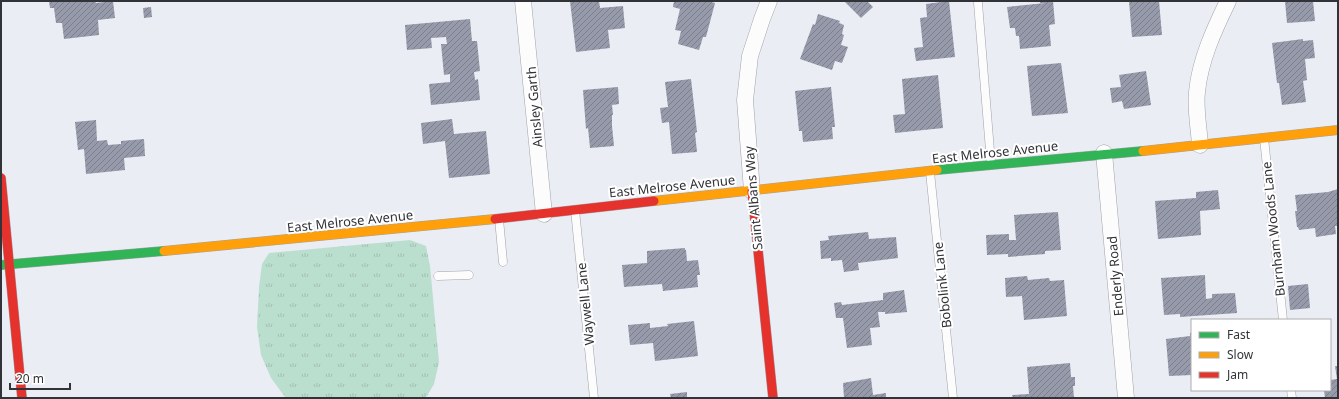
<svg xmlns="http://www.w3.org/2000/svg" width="1339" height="399" font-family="'Noto Sans',sans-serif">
  <defs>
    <pattern id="grass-tufts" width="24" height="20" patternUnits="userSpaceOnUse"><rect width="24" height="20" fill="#bbdfcf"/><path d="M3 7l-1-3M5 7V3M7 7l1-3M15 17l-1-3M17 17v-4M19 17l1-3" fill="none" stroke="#a1c0b2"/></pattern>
    <pattern id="building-hatch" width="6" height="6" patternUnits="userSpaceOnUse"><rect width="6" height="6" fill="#969aaa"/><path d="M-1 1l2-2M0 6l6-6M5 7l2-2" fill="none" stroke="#7b7e8b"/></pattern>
  </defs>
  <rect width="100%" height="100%" fill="#eaedf4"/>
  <polygon fill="url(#grass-tufts)" points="410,240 426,246 430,266 439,362 434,384 427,396 423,398 286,398 285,397 271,378 261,355 257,327 259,287 262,264 269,253"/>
  <g fill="url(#building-hatch)">
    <polygon points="49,1 95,1 96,3 113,1 115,18 98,20 99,35 64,39 62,23 56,23 54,8 50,8"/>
    <polygon points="570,1 599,1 600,8 623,6 625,28 608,30 610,48 576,52"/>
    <polygon points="674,1 708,1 715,3 706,37 703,37 699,50 678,44 681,31 675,30 680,9 673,7"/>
    <polygon points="844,1 867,1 873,7 861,18"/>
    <polygon points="949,1 955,57 916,61 914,48 923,47 920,18 927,17 926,4"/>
    <polygon points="1040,1 1053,1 1055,24 1049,25 1051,46 1020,49 1019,36 1016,36 1015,28 1010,28 1007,7 1045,3 1040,3"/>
    <polygon points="1129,1 1159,1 1162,35 1132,37"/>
    <polygon points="1285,1 1313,1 1315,21 1287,23"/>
    <polygon points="151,7 152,17 144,18 143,8"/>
    <polygon points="818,14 840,21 839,23 844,25 842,34 844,35 841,45 848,47 842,63 835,61 832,70 800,59 813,24 815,25"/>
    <polygon points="470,19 472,41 477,41 480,71 474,72 475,80 478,79 480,100 431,105 429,84 450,82 450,74 444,75 441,44 447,44 446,37 431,38 432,48 407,50 405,25"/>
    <polygon points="1303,39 1303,41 1313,40 1315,58 1305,59 1307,80 1303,81 1306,102 1282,105 1279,83 1277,83 1272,43"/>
    <polygon points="1061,63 1068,113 1032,116 1027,66"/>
    <polygon points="1146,71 1151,105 1124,109 1122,101 1112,103 1110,88 1121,87 1119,75"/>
    <polygon points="938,75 943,128 895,133 893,115 905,114 902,79"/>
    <polygon points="691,79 697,132 695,133 697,152 672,154 669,122 662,123 660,108 668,107 665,82"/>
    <polygon points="618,87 619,104 612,105 613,115 612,115 612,126 614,146 590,148 588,128 586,129 583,90"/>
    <polygon points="831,87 835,127 832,127 833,139 803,142 802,131 799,131 795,91"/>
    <polygon points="452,119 454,134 486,131 490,174 449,178 445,141 423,144 421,123"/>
    <polygon points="96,120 97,141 107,140 108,145 121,144 121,141 144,139 145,156 124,158 125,170 86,174 84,149 78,150 75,122"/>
    <polygon points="1338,189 1338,226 1335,226 1336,234 1316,237 1315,228 1299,230 1298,227 1297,227 1295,211 1297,211 1295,195 1328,192"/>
    <polygon points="1218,190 1220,209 1200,211 1201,235 1158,239 1155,201 1196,198 1196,192"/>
    <polygon points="1058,212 1061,250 1045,251 1045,254 1008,257 1008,254 987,255 986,235 1009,234 1009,240 1016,240 1014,215"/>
    <polygon points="868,232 869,239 896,237 898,258 858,263 859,270 844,272 842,260 831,261 831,258 821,259 820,241 829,240 828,236"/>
    <polygon points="685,248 685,250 686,250 687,261 698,260 700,275 697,275 698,287 663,291 662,284 624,287 622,265 647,263 647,251"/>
    <polygon points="1205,275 1206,299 1212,298 1212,294 1235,293 1237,313 1180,317 1180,314 1164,315 1161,278"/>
    <polygon points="1027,276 1028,280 1049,278 1050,281 1064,280 1067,316 1024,320 1022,296 1006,297 1005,278"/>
    <polygon points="1308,284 1310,308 1290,310 1288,286"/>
    <polygon points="904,290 907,312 885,314 885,312 878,312 880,327 870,328 872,345 847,348 843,318 836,318 834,303 841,302 842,305 883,300 883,293"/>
    <polygon points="694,321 698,356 655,361 653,343 630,345 628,325 650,323 650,328 668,326 667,324"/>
    <polygon points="1190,333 1192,333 1192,375 1169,376 1166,339 1190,336"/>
    <polygon points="1070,363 1071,377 1075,377 1075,386 1073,386 1074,398 1013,398 1012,395 1029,394 1027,367"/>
    <polygon points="1335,366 1338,366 1338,398 1325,398 1324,390 1330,390 1330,380 1337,379"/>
    <polygon points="871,378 873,395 886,393 886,398 844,398 843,383"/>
    <polygon points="687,392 687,398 671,398 670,394"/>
  </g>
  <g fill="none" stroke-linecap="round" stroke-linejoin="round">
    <defs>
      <g id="lane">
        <polyline points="978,3 991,163"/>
        <polyline points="1264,138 1283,320"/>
        <polyline points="930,172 953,398"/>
        <polyline points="575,210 594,398"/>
        <polyline points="499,219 503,262"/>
        <polyline points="438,276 469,275"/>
        <polyline points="1291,390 1292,398"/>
      </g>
      <g id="street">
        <polyline points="523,1 544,214"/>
        <path d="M1200,145C1199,129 1195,108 1197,92C1200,60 1214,30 1228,1"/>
        <polyline points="1104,153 1126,398"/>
        <polyline points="752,191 745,100 750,56 762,19 769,1"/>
      </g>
      <g id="fast">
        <polyline points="937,170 1143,151"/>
        <polyline points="1,265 164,251"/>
      </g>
      <g id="slow">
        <polyline points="1143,151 1338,130"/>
        <polyline points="654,201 937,170"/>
        <polyline points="164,251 495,219"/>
      </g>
      <g id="jam">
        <polyline points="1,178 22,398"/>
        <polyline points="752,191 773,398"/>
        <polyline points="495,219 654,201"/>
      </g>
    </defs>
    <use href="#lane" stroke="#a0a2a8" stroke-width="9"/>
    <use href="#street" stroke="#a0a2a8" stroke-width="17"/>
    <use href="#fast" stroke="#a0a2a8" stroke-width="10"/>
    <use href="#slow" stroke="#a0a2a8" stroke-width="10"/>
    <use href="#jam" stroke="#a0a2a8" stroke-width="10"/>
    <use href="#lane" stroke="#fcfcfd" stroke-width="8"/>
    <use href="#street" stroke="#fcfcfd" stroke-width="16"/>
    <use href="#fast" stroke="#30b455" stroke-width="9"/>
    <use href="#slow" stroke="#ff9f0a" stroke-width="9"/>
    <use href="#jam" stroke="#e5322d" stroke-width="9"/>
  </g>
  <g text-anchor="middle" stroke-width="4" stroke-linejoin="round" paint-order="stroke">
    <g font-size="13" fill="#323338" stroke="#fff">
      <text transform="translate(534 107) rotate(-95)" y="5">Ainsley Garth</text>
      <text transform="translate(995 152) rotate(-6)" y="5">East Melrose Avenue</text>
      <text transform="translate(672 186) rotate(-6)" y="5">East Melrose Avenue</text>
      <text transform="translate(753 198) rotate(-95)" y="5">Saint Albans Way</text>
      <text transform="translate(350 221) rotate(-6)" y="5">East Melrose Avenue</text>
      <text transform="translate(1273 229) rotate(-96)" y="5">Burnham Woods Lane</text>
      <text transform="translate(1115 276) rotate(-95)" y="5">Enderly Road</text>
      <text transform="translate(942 285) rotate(-96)" y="5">Bobolink Lane</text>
      <text transform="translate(585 304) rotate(-96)" y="5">Waywell Lane</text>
    </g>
  </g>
  <rect width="1339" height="399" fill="none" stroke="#323338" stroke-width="4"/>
  <rect x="1191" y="319" width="140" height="72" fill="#ffffff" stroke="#adadaf"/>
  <rect x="1199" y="332" width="20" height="6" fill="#30b455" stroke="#adadaf"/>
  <text x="1227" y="339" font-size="12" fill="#323338">Fast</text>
  <rect x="1199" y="352" width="20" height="6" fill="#ff9f0a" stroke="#adadaf"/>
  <text x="1227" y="359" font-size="12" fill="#323338">Slow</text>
  <rect x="1199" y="372" width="20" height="6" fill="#e5322d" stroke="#adadaf"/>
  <text x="1227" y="379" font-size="12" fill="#323338">Jam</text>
  <path d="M10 383v6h60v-6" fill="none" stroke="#323338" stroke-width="2"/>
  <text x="16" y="383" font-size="12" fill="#323338" stroke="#ffffff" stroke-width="3" paint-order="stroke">20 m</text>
</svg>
